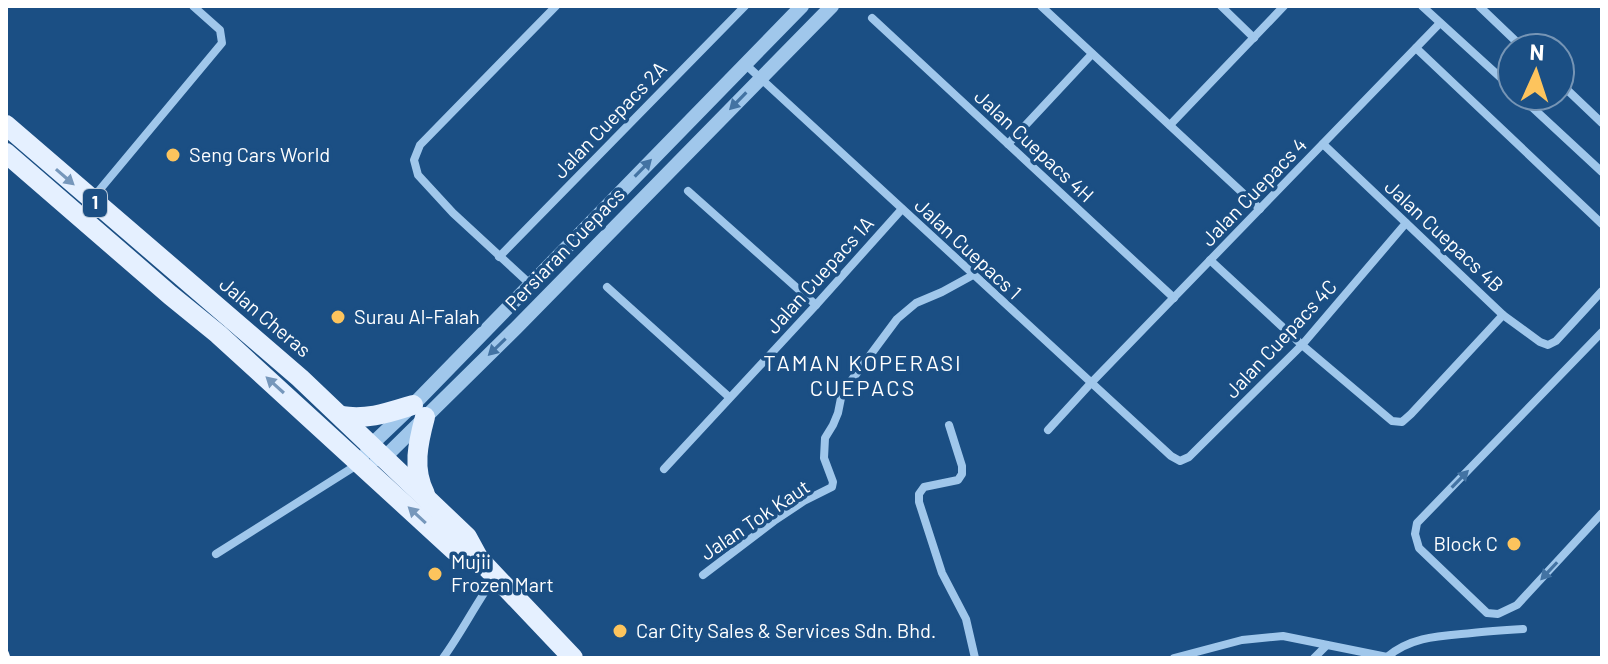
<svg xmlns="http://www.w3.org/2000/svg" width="1608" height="664" font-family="Barlow,sans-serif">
  <rect width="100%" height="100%" fill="#1b4f84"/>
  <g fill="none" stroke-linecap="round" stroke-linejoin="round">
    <g stroke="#a0c7eb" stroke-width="8">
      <polyline points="1041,6 1260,209"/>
      <polyline points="1221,6 1254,38"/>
      <polyline points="1422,6 1512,88"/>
      <polyline points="1479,6 1523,48"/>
      <polyline points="872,18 1174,298"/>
      <polyline points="1416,48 1602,224"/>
      <polyline points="745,64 1171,456 1180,461 1189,457 1302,345 1406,223"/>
      <polyline points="1560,83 1602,123"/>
      <polyline points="1520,96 1602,172"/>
      <polyline points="1170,125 1284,6"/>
      <polyline points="1008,144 1092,54"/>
      <polyline points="1323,144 1503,315 1540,342 1548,345 1556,341 1602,291"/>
      <polyline points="688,191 816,305"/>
      <polyline points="92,199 222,43 220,30 193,6"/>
      <polyline points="499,257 745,6"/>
      <polyline points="1210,260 1302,345 1392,421 1402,422 1411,414 1503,315"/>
      <polyline points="530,284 453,213 418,175 414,160 420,145 556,6"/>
      <polyline points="607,287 729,397"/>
      <polyline points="1602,332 1417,523 1415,534 1419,548 1487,613 1498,614 1517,605 1602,513"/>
      <polyline points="949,425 962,466 962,474 958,480 924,487 919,494 919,502 942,573 966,619 975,658"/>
      <polyline points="1048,430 1091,383 1440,23"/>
      <polyline points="664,469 816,305 902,209"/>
      <polyline points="216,554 360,463"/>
      <polyline points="703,575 774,521 804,501 832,487 833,482 824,458 825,438 833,425 838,413 842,393 897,319 916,303 942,292 973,275"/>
      <path d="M1387,657C1412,636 1441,636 1472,633C1489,631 1506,630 1523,629"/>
      <path d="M443,658C462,632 476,603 495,577"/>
      <polyline points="1174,658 1242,640 1283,636 1392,658"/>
      <polyline points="1314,658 1326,646"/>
    </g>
    <g stroke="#a0c7eb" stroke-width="14">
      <polyline points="367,452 371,445 413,405 802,6"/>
      <polyline points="377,459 384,458 516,328 832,6"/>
    </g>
    <g stroke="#e5f0ff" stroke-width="20">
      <polyline points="6,125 300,378 467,537 479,559 573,658"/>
      <polyline points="6,153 170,295 218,334 454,550 479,559"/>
      <path d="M341,416C368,420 387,413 413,405"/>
      <path d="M425,494C412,469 418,443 425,417"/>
    </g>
    <polyline stroke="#fff" stroke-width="5" stroke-dasharray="14 6" stroke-linecap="butt" points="6,652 8,658"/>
  </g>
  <defs><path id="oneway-solid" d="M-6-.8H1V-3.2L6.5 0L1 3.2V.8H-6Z" transform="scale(2)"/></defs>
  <g fill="#4373a3">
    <use href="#oneway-solid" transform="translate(738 101) rotate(134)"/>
    <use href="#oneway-solid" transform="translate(643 168) rotate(-46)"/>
    <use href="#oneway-solid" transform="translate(497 347) rotate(136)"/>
    <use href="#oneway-solid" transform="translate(1460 479) rotate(-46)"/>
    <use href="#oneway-solid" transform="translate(1549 571) rotate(133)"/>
  </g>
  <g fill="#7697bb">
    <use href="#oneway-solid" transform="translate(65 177) rotate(41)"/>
    <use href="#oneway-solid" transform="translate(275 385) rotate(-138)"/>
    <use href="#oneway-solid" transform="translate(417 515) rotate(-137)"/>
  </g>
  <g fill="#fdc45d" stroke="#1b4f84" stroke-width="3">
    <circle cx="173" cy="155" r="8"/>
    <circle cx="338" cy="317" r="8"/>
    <circle cx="1514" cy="544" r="8"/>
    <circle cx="435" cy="574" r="8"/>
    <circle cx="620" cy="631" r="8"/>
  </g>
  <g text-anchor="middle" stroke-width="7" stroke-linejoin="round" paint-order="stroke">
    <rect fill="#1b4f84" stroke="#bbcada" stroke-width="2" x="83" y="189" width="24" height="28" rx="6"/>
    <g font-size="18" font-weight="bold" fill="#fff">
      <text x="95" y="209">1</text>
    </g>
    <g font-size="20" fill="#fff" stroke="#1b4f84">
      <text transform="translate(610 120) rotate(-46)" y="7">Jalan Cuepacs 2A</text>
      <text transform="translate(1034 146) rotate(43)" y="7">Jalan Cuepacs 4H</text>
      <text transform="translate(1254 192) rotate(-46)" y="7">Jalan Cuepacs 4</text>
      <text transform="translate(1444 236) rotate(43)" y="7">Jalan Cuepacs 4B</text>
      <text transform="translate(565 249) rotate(-46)" y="7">Persiaran Cuepacs</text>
      <text transform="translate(968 249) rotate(43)" y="7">Jalan Cuepacs 1</text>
      <text transform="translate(820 275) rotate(-48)" y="7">Jalan Cuepacs 1A</text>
      <text transform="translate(265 317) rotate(40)" y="7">Jalan Cheras</text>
      <text transform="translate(1281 339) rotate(-47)" y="7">Jalan Cuepacs 4C</text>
      <text transform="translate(755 520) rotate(-34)" y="7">Jalan Tok Kaut</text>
    </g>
    <g font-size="20" fill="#fff" stroke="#1b4f84" text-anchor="start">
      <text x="189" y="162">Seng Cars World</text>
      <text x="354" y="324">Surau Al-Falah</text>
      <text x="1498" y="551" text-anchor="end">Block C</text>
      <text x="451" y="569">Mujii<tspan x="451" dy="23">Frozen Mart</tspan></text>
      <text x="636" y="638">Car City Sales &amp; Services Sdn. Bhd.</text>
    </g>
    <g font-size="22" letter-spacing="2" fill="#fff" stroke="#1b4f84">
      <text x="863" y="371">TAMAN KOPERASI<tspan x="863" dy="25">CUEPACS</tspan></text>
    </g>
  </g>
  <rect width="1608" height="664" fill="none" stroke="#ffffff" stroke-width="16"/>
  <g transform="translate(1536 72) rotate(3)"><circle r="38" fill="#1b4f84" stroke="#7695b5" stroke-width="2"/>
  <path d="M0-6L14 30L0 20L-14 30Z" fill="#fdc45d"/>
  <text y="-12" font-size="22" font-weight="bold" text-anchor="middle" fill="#ffffff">N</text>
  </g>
</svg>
